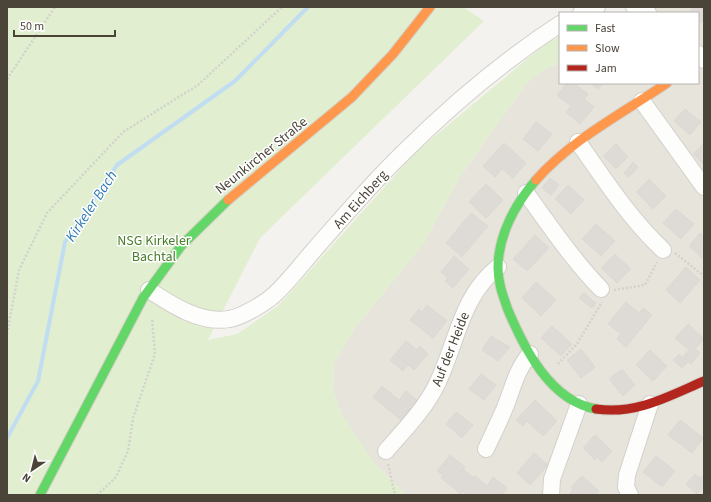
<svg xmlns="http://www.w3.org/2000/svg" width="711" height="502" font-family="'Source Sans 3',sans-serif">
  <rect width="100%" height="100%" fill="#f4f2ee"/>
  <polygon fill="#e7e4dc" points="636,7 704,7 704,495 406,495 374,463 341,413 333,391 334,363 355,328 424,243 459,178 523,88 533,77 549,67 560,63 560,83 698,83 698,13 633,13"/>
  <path fill="#e1eecf" d="M7,7H463L484,21L260,238L208,340L237,334L278,306L416,152L544,45L560,36V63C545,68 534,76 523,88L459,178L424,243L355,328L334,363L333,391L341,413L374,463L406,495H7Z"/>
  <g fill="none" stroke-linecap="round" stroke-linejoin="round">
    <polyline stroke="#c0ddf1" stroke-width="4" points="7,438 38,381 65,242 117,165 235,81 308,7"/>
  </g>
  <g fill="#dedbd6" stroke="#dcd9d4">
    <polygon points="694,7 704,7 704,20 701,23 698,20 698,13 689,12"/>
    <polygon points="567,83 574,83 588,94 584,99 594,107 580,124 566,112 571,106 557,95"/>
    <polygon points="590,83 603,83 598,89"/>
    <polygon points="685,109 701,122 690,135 674,121"/>
    <polygon points="536,122 552,134 538,151 523,139"/>
    <polygon points="504,143 526,163 513,178 502,169 495,177 483,166"/>
    <polygon points="704,143 704,165 693,154"/>
    <polygon points="616,144 628,157 616,169 603,156"/>
    <polygon points="633,162 638,167 629,177 624,173"/>
    <polygon points="550,178 559,185 551,195 542,188"/>
    <polygon points="649,179 666,196 653,209 636,192"/>
    <polygon points="486,184 503,200 486,218 469,202"/>
    <polygon points="568,185 584,200 571,214 555,199"/>
    <polygon points="676,209 694,224 681,239 663,223"/>
    <polygon points="471,213 488,226 462,257 446,243"/>
    <polygon points="596,224 615,241 601,256 582,239"/>
    <polygon points="700,233 704,236 704,260 689,246"/>
    <polygon points="535,235 549,248 527,271 513,259"/>
    <polygon points="615,254 631,269 617,283 601,268"/>
    <polygon points="454,256 469,269 453,288 445,281 448,278 441,272"/>
    <polygon points="686,267 700,280 680,303 666,290"/>
    <polygon points="536,282 556,300 541,316 522,298"/>
    <polygon points="584,293 596,303 592,308 579,298"/>
    <polygon points="626,302 639,313 643,308 652,315 626,347 617,339 621,334 608,324"/>
    <polygon points="427,305 447,321 433,338 410,320 419,309 422,312"/>
    <polygon points="688,324 704,339 695,349 692,346 689,350 675,338"/>
    <polygon points="552,326 572,344 561,356 541,338"/>
    <polygon points="491,336 510,347 498,361 482,350"/>
    <polygon points="406,341 417,350 420,346 428,354 414,370 395,354"/>
    <polygon points="692,346 700,353 691,364 683,357"/>
    <polygon points="581,349 595,367 581,378 567,360"/>
    <polygon points="650,350 667,366 653,381 636,365"/>
    <polygon points="395,354 408,365 403,371 390,360"/>
    <polygon points="679,354 688,362 682,368 673,360"/>
    <polygon points="622,369 635,385 623,396 609,379"/>
    <polygon points="481,374 496,385 484,400 469,389"/>
    <polygon points="382,386 399,400 406,391 417,400 401,420 373,397"/>
    <polygon points="535,400 557,421 543,436 527,421 523,426 516,420"/>
    <polygon points="456,412 473,425 462,438 446,424"/>
    <polygon points="680,420 703,438 692,453 668,435"/>
    <polygon points="595,435 612,451 602,462 597,457 595,460 583,448"/>
    <polygon points="534,453 548,465 530,485 517,473"/>
    <polygon points="450,455 465,467 450,485 441,478 443,475 437,471"/>
    <polygon points="656,456 675,471 662,487 643,472"/>
    <polygon points="463,469 474,478 461,494 450,485"/>
    <polygon points="695,474 700,478 696,483 703,488 697,494 686,484"/>
    <polygon points="704,474 704,489 696,483"/>
    <polygon points="475,476 487,486 493,477 507,488 502,495 467,495 463,492"/>
    <polygon points="582,476 599,491 595,495 569,494 573,490 571,488"/>
  </g>
  <g fill="none" stroke-linecap="round" stroke-linejoin="round">
    <defs>
      <g id="street">
        <polyline points="634,7 648,13"/>
        <polyline points="581,13 597,7"/>
        <polyline points="698,54 704,60"/>
        <polyline points="642,101 704,187"/>
        <path d="M578,142C605,180 629,218 663,250"/>
        <path d="M526,193C550,226 572,259 601,289"/>
        <path d="M149,290C172,305 201,324 229,319C242,317 265,303 274,295C289,281 301,265 314,250C343,217 371,184 402,154C450,106 503,61 560,24"/>
        <path d="M486,449C493,434 500,420 506,405C513,387 517,369 530,354"/>
        <path d="M386,451C404,430 425,409 437,384C457,343 461,296 498,267"/>
        <polyline points="551,495 552,479 579,404"/>
        <polyline points="630,495 626,487 627,475 650,404"/>
      </g>
      <g id="fast">
        <path d="M536,180C515,204 498,236 498,268C498,283 503,296 508,310C524,348 550,401 596,409"/>
        <polyline points="40,495 143,298 181,246 228,200"/>
      </g>
      <g id="slow">
        <path d="M536,180C572,139 622,114 667,83"/>
        <polyline points="228,200 352,97 393,54 430,7"/>
      </g>
      <path id="jam" d="M596,409C636,415 669,396 704,381"/>
    </defs>
    <use href="#street" stroke="#d2d0cb" stroke-width="18"/>
    <use href="#fast" stroke="#d3cfc5" stroke-width="11"/>
    <use href="#slow" stroke="#d3cfc5" stroke-width="11"/>
    <use href="#jam" stroke="#d3cfc5" stroke-width="11"/>
    <g stroke="#d3d2cc" stroke-width="2.5" stroke-dasharray="2 2" stroke-linecap="butt">
      <polyline points="7,79 55,7"/>
      <polyline points="675,253 704,276"/>
      <polyline points="614,290 645,285 657,262"/>
      <polyline points="7,334 19,270 47,213 123,132 198,85 282,7"/>
      <polyline points="558,364 577,344 602,302"/>
      <polyline points="388,464 395,495"/>
      <polyline points="97,495 116,477 128,451 133,418 155,354 152,318"/>
    </g>
    <use href="#street" stroke="#fdfdfc" stroke-width="16"/>
    <use href="#fast" stroke="#63d668" stroke-width="9"/>
    <use href="#slow" stroke="#ff974d" stroke-width="9"/>
    <use href="#jam" stroke="#b3261e" stroke-width="9"/>
  </g>
  <g text-anchor="middle" stroke-width="3" stroke-linejoin="round" paint-order="stroke">
    <g font-size="14" fill="#4b4439" stroke="#fff">
      <text transform="translate(261 155) rotate(-39)" y="5">Neunkircher Straße</text>
      <text transform="translate(360 199) rotate(-48)" y="5">Am Eichberg</text>
      <text transform="translate(450 349) rotate(-68)" y="5">Auf der Heide</text>
    </g>
    <g font-size="14" fill="#4a7f2a" stroke="#fff">
      <text x="154" y="245">NSG Kirkeler<tspan x="154" dy="16">Bachtal</tspan></text>
    </g>
    <g font-size="15" font-style="italic" fill="#2e7ab2" stroke="#fff">
      <text transform="translate(91 206) rotate(-57)" y="5">Kirkeler Bach</text>
    </g>
  </g>
  <rect width="711" height="502" fill="none" stroke="#4b4439" stroke-width="16"/>
  <rect x="559" y="12" width="140" height="72" fill="#ffffff" stroke="#b7b4b0"/>
  <rect x="567" y="25" width="20" height="6" fill="#63d668" stroke="#b7b4b0"/>
  <text x="595" y="32" font-size="12" fill="#4b4439">Fast</text>
  <rect x="567" y="45" width="20" height="6" fill="#ff974d" stroke="#b7b4b0"/>
  <text x="595" y="52" font-size="12" fill="#4b4439">Slow</text>
  <rect x="567" y="65" width="20" height="6" fill="#b3261e" stroke="#b7b4b0"/>
  <text x="595" y="72" font-size="12" fill="#4b4439">Jam</text>
  <g transform="translate(32 470) rotate(215)" stroke="#ffffff" stroke-width="3" paint-order="stroke">
  <path d="M0-3L7 15L0 10L-7 15Z" fill="#4b4439"/>
  <text y="-6" font-size="11" font-weight="bold" text-anchor="middle" fill="#4b4439">N</text>
  </g>
  <path d="M14 30v6h101v-6" fill="none" stroke="#4b4439" stroke-width="2"/>
  <text x="20" y="30" font-size="12" fill="#4b4439" stroke="#ffffff" stroke-width="3" paint-order="stroke">50 m</text>
</svg>
